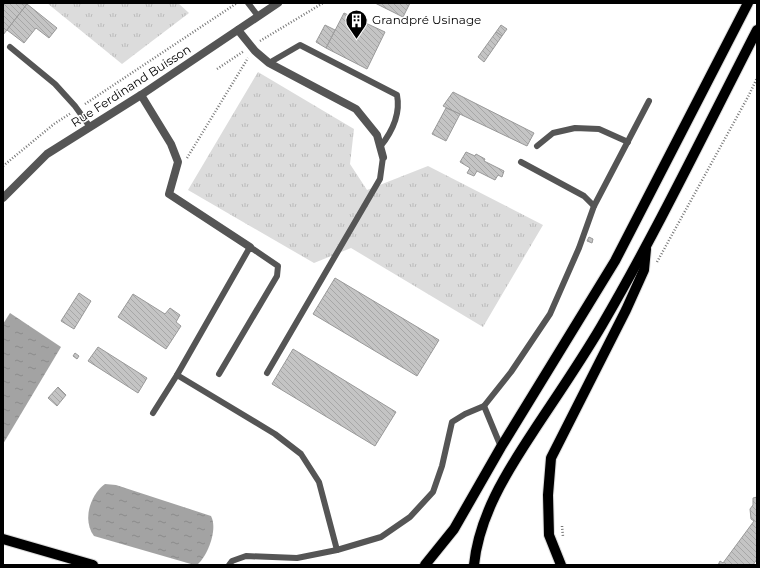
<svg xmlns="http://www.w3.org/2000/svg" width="760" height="568" font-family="Montserrat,sans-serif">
  <defs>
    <pattern id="grass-tufts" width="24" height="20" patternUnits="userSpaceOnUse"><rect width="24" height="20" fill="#dcdcdc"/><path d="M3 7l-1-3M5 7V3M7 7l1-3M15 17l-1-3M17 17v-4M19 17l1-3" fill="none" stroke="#bbb"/></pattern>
    <pattern id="water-ripples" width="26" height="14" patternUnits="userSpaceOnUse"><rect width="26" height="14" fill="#a3a3a3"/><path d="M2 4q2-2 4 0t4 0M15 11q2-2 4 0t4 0" fill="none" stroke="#8b8b8b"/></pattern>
    <pattern id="building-back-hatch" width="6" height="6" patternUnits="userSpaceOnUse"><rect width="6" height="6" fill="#c4c4c4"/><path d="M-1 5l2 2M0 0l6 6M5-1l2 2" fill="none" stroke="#a7a7a7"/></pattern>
  </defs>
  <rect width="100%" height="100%" fill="#fff"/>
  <g fill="url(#grass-tufts)">
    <polygon points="47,3 178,3 189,13 122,64"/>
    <polygon points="258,72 354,129 350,164 367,190 428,166 543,225 483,327 351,248 314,263 188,190"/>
  </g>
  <g fill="url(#water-ripples)">
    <polygon points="10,313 61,347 3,444 3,324"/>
    <path d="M105,484L116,485L211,516C218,529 208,555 198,564H191L94,536C82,520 90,495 105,484Z"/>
  </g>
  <g fill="url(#building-back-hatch)" stroke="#999">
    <polygon points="3,3 27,4 3,35"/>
    <polygon points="375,3 410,3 403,17"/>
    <polygon points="27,4 57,28 49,38 36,28 24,43 7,30"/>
    <polygon points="344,13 385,32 367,69 326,48"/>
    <polygon points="325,25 335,30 326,48 316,42"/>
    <polygon points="501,25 507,29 502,36 496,32"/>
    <polygon points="496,32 502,36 484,62 478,57"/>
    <polygon points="453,92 534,133 527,146 443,106"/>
    <polygon points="446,108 460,114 446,141 432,134"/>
    <polygon points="466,152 475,156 476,154 485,159 484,161 504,171 502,177 498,175 495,180 477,171 474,176 467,173 470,168 460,162"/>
    <polygon points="589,237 593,239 592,243 587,241"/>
    <polygon points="335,278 439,340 417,376 313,314"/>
    <polygon points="79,293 91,301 74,329 61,321"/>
    <polygon points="133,294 165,314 170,308 180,315 176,322 181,326 166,349 118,317"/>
    <polygon points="98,347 147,378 138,393 88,361"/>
    <polygon points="293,349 396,412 375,446 272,384"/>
    <polygon points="75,353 79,356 77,359 73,356"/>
    <polygon points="58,387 66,395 57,406 48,398"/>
    <polygon points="757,497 757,559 753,565 718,565 720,561 723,563 754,521 751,519 750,509 753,505 753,498"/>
  </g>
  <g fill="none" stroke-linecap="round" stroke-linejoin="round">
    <defs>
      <g id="primary">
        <polyline points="3,539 93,565"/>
        <polyline points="425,565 454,529 501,447 615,261 748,3"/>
        <path d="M474,565C479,516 506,473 533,432C556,397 581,361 602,325C658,229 706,129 757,30"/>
        <polyline points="561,565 549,535 548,495 551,458 626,310 644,270 646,249"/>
      </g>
    </defs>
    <use href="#primary" stroke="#dbdbdb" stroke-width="12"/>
    <g stroke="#777" stroke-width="2.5" stroke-dasharray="1 2" stroke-linecap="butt">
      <polyline points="260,41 323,3"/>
      <polyline points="217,69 244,51"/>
      <polyline points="85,104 237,3"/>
      <polyline points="187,158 248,58"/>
      <polyline points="3,166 54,124 71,113"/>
      <polyline points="657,262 749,95 757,78"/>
      <polyline points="562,526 563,537"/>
    </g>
    <g stroke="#555" stroke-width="6">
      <polyline points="248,3 258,16"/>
      <polyline points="10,47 55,84 75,106 90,127"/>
      <path d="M269,63L300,45L397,95C401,115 392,132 380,147"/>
      <polyline points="537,146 553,133 575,128 599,129 628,142"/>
      <polyline points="521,162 584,196 594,206"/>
      <polyline points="267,373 380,179 383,157"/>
      <polyline points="219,374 277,276 278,266 250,247 177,375 275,434 301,454 319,482 337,550"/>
      <polyline points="484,406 501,447"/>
      <polyline points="153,413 177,375"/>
      <polyline points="229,565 232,561 246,556 297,558 337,550 381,537 410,517 433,492 442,466 452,422 465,414 484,406 511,372 550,314 579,248 594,206 649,101"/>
    </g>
    <g stroke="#555" stroke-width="8">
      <polyline points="238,30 255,51 269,63 356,109 377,135 383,157"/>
      <polyline points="141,95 171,144 178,162 169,194 250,247"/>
      <polyline points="3,198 47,154 141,95 278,3"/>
    </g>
    <use href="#primary" stroke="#000" stroke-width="10"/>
  </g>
  <defs>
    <symbol id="building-pin" viewBox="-11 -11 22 30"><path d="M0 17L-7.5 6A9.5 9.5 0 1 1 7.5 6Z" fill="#000" stroke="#fff"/><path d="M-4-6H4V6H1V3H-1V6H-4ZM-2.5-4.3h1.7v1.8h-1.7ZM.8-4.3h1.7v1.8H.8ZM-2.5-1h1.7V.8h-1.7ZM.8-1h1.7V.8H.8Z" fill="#fff"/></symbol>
  </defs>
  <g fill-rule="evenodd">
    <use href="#building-pin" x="344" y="8" width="25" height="34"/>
  </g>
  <g text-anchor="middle" stroke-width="3" stroke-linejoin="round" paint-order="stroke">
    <g font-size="12" fill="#000" stroke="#fff" text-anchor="start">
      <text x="372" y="24">Grandpré Usinage</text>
    </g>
    <g font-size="12" fill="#000" stroke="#fff">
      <text transform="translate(131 86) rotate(-33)" y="4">Rue Ferdinand Buisson</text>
    </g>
  </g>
  <rect width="760" height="568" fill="none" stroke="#000000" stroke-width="8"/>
</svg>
